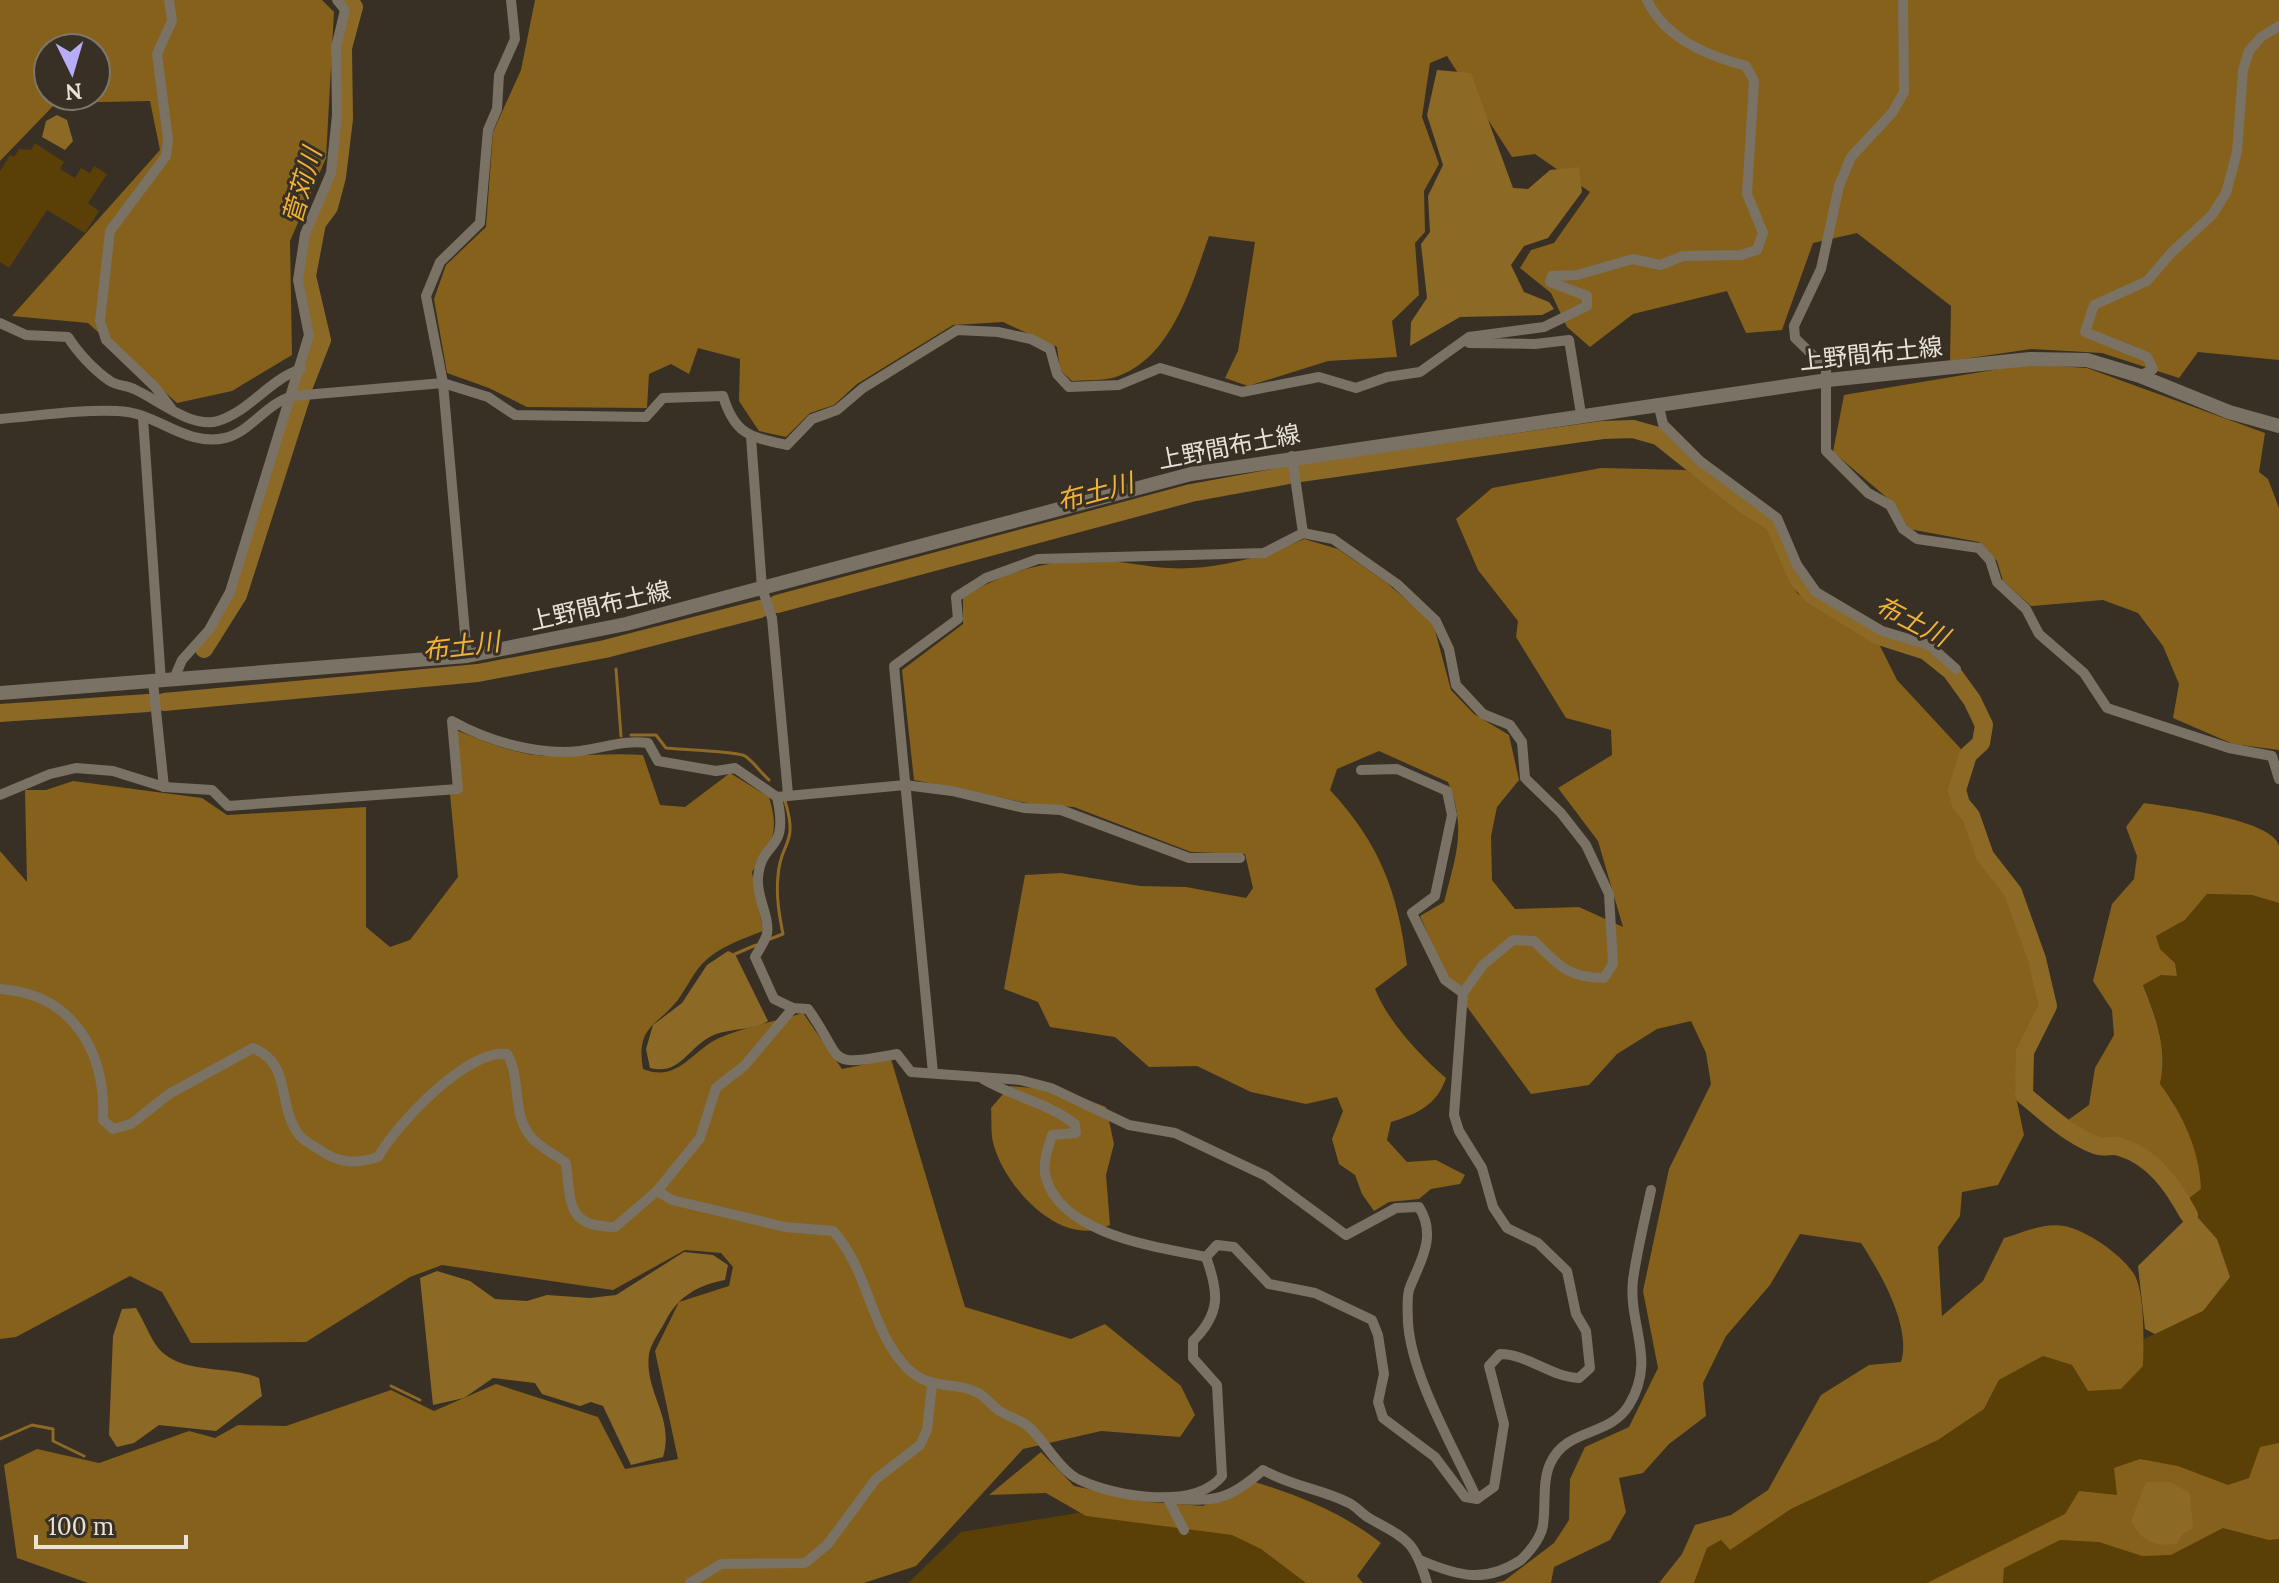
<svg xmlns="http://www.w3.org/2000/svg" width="2279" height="1583" font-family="Lora,'Noto Sans JP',serif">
  <rect width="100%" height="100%" fill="#383024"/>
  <g fill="#5a3f07">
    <polygon points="35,143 64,162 60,169 75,178 81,168 90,173 94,166 107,174 88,203 99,211 85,233 47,210 9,268 0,262 0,171 10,155 14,157 19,149 31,150"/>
    <path d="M2207,894L2252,895L2279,903V1583H1694L1707,1548L1721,1540L1730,1549L1791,1509L1938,1440L1984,1409L1999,1380L2043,1356L2072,1365L2088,1391L2143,1366L2144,1339L2203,1311L2217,1239L2193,1212L2187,1200L2201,1189L2174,1103L2160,1084C2169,1049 2156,1018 2143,984L2175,963L2160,949L2155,936L2185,920Z"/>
    <polygon points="1096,1510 1235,1527 1325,1583 908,1583 961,1532"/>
  </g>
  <g fill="#85611b" fill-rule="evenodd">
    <path d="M0,0H322L334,12L326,158L290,241L292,355L232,391L177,403L88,323L12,316L160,150L150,101L56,103L0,161ZM48,48H96V96H48Z"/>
    <path d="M535,0H2279V360L2198,352L2179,378L2102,353L2031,349L1950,361L1951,306L1857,233L1813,243L1782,330L1746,333L1727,291L1633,314L1590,347L1567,327L1551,293L1520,268L1531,250L1554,243L1590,192L1535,154L1512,157L1447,56L1430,63L1422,117L1439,164L1424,191L1425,232L1415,243L1419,295L1392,321L1397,357L1328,361L1248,386L1225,378L1238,351L1255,242L1209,236C1191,287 1172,358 1116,377C1103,381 1085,380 1072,381L1060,370L1057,347L1003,322L953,325L857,384L834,405L810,413L786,437L759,431L739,401L740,359L698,348L689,374L671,364L649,374L647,408L527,407L489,388L447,373L434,299L446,265L486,227L493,132L521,70Z"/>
    <polygon points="2029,364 2087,368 2265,433 2259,472 2268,479 2279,508 2279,750 2233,744 2173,718 2179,684 2163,646 2138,613 2103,600 2031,606 2003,581 1997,561 1979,542 1909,529 1891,501 1833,452 1844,395"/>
    <path d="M1601,468L1686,470L1767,525L1797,593L1823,611L1876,638L1897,680L1961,749L1953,789L1978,855L2011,898L2041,1005L2019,1049L2015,1092L2024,1135L1998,1185L1962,1192L1960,1216L1938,1247L1942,1316L1983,1281L2004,1238C2021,1233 2045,1222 2064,1226C2088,1231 2121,1254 2134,1274C2145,1291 2144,1346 2143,1366L2121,1389L2088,1391L2072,1365L2043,1356L1999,1380L1984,1409L1938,1440L1791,1509L1730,1550L1721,1540L1707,1548L1694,1583H1659L1682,1554L1695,1525L1731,1515L1768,1490L1821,1395L1869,1365L1901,1362C1912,1327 1880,1272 1861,1243L1800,1234L1770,1285L1726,1336L1703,1383L1706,1416L1669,1444L1643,1473L1619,1478L1626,1512L1610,1540L1554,1567L1551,1583H1495L1504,1581L1554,1543L1569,1520L1570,1479L1585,1447L1629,1427L1658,1368L1643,1291L1669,1169L1711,1084L1706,1053L1691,1021L1657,1029L1617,1054L1589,1085L1531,1094L1448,981L1420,916L1444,902C1456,855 1467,829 1448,782L1379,751L1337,769L1330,790C1380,844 1398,892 1407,965L1375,989C1387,1020 1420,1056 1446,1078C1437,1105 1417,1114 1391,1122L1387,1140L1407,1162L1436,1160L1465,1175L1460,1184L1431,1189L1419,1199L1389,1202L1374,1211L1362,1194L1355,1175L1339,1164L1332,1139L1343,1111L1337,1097L1306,1104L1251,1092L1197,1066L1149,1067L1115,1037L1050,1027L1038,1002L1004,989L1025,875L1061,873L1140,886L1186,887L1246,898L1253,888L1245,854L1191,852L1074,807L1037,805L914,780L902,670L963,624V598C1007,569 1055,558 1108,561C1128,562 1148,567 1168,568C1211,571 1266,557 1304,539L1338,549L1387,583L1433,623L1451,690L1474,714L1509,735L1519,780L1497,807L1491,836L1492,880L1515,909L1579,907L1623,927L1598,841L1558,788L1612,755L1611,730L1566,718L1516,637L1518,621L1478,570L1456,519L1492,488Z"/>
    <path d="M456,730C486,742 520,757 554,756C584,756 612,753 643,755L660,805L685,807L730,773L769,797C780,834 772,842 752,872L763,931C742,939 718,947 702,964C692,975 686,989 677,1001C656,1027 636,1026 643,1069C678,1083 691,1051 719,1038C745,1027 776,1021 803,1013L842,1069L891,1059L965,1307L1071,1339L1105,1324L1181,1386L1195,1415L1180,1437L1101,1431L1023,1449L916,1566L864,1583H88L17,1558L4,1465L37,1449L99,1463L189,1431L215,1438L238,1425L286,1426L391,1390L434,1411L496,1384L598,1417L625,1469L678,1459L655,1351L679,1302L729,1286L733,1267L721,1253L685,1250L613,1290L442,1265L410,1277L306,1342L191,1343L162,1292L130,1276L16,1337L0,1339V851L27,882L25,790H46L73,781L202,798L227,815L366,807V927L390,947L410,940L458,877L450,794L462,791Z"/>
    <path d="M2144,803C2169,807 2273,819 2279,846C2279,863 2279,885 2279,903L2252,895L2207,894L2185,920L2156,936L2160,949L2175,963L2177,976L2161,975L2143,985C2156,1018 2168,1049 2160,1084C2183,1114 2200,1152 2201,1189L2187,1200L2168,1168L2121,1138H2095L2068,1120L2089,1105L2095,1068L2114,1035L2112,1010L2093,981L2112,904L2134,879L2137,856L2126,827Z"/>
    <path d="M1010,1086L1065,1091L1106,1107L1114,1144L1106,1175L1110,1225C1062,1250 1006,1188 994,1146C990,1134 992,1120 991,1108Z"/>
    <polygon points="2279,1443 2279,1539 2269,1540 2223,1528 2171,1555 2142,1556 2099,1542 2060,1540 2004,1568 2003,1583 1927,1583 2065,1514 2079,1491 2117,1495 2114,1468 2140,1459 2178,1466 2228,1485 2249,1478 2260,1447"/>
    <path d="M1041,1452L1074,1486L1150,1502L1203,1506L1252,1481C1300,1496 1341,1512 1381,1543L1357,1576L1363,1583H1306L1261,1549L1232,1535L1086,1516L1046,1493L989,1495Z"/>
  </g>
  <g fill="#8d6926">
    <polygon points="1437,70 1471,73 1513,188 1528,189 1550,170 1579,167 1582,192 1548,238 1524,246 1511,265 1524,292 1549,302 1554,309 1542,315 1460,317 1410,346 1411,322 1427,298 1421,244 1430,232 1428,196 1443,165 1427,115"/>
    <polygon points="57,115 67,120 73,141 65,150 42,137 46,121"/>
    <path d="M728,951L735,954L768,1021C751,1032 726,1027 708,1038C685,1052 679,1075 650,1068L646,1049L653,1025L682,1003L707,965Z"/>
    <polygon points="2193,1212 2217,1239 2230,1277 2203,1311 2155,1334 2145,1329 2138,1266"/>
    <path d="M684,1252L713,1255L728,1265L725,1280C698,1285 679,1296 666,1320C661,1330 651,1343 649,1354C644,1393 675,1417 663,1457L631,1465L603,1406L591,1402L580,1406L542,1394L535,1383L493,1378L464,1398L433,1405L420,1278L437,1271L470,1281L495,1299L527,1301L547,1295L590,1298L616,1295Z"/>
    <path d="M136,1308C143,1319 147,1331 154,1342C175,1377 227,1364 259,1378L262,1396L216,1431L159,1425L134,1443L117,1447L109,1435L113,1336L122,1309Z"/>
    <path d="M2146,1482H2170L2190,1493L2193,1528L2182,1535L2177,1544C2155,1547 2142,1542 2131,1521Z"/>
  </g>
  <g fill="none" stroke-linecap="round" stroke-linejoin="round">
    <g stroke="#8d6926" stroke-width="3">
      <polyline points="616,669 621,736"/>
      <path d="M631,735H656L666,748C682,750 736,751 745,756C754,762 761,773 769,780"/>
      <path d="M770,939L783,934C779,914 776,896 778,876C780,841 799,846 785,801"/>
      <polyline points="735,954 756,945"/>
      <polyline points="391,1386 420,1400"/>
      <polyline points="0,1439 32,1425 53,1429 53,1441 84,1456"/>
    </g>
    <g stroke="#8d6926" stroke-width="18">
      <polyline points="304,386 322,340 307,276 317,223 329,207 337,177 344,119 343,48 354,7 348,0"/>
      <path d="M1300,473L1603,430L1633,429L1658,436L1745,505L1774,523L1798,579L1812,595L1879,636L1926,651L1951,671L1972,700L1984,725L1981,743L1968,755L1957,790L1961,804L1971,816L1985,856L2013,892L2037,959L2048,1006L2025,1052L2024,1095C2047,1114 2068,1134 2095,1145C2103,1149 2112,1144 2120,1147C2154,1157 2173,1186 2189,1215"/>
      <polyline points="777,604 1191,493 1289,475"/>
      <polyline points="204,649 238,595 301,398"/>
      <polyline points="164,702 478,673 605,649 760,609"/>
      <polyline points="0,713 148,703"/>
    </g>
    <g stroke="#7a7264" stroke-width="10">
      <polyline points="169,0 172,21 157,54 168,139 166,156 110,231 100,321 106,340 155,387 171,408"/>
      <polyline points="1903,0 1904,92 1892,113 1851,157 1839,186 1821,269 1794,326 1795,338 1826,368 1826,451 1868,493 1890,505 1903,529 1917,539 1979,548 1990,560 1997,582 2026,609 2039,634 2084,673 2107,708 2229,748 2272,756 2279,779"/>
      <path d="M0,323L26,335L68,337C78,353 95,371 110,381C117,386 126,385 134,389C157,399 191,429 218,421C250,411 270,379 301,369"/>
      <polyline points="1469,343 1535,344 1569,340 1581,414"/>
      <polyline points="2140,376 2153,369 2147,357 2085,332 2094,305 2147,281 2172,252 2212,215 2226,193 2237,152 2243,70 2249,51 2261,37 2279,26"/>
      <polyline points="1658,403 1663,424 1700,461 1777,518 1797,565 1816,592 1882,631 1929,645 1956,669"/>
      <polyline points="143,418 161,682"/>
      <path d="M0,419C38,416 80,409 118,411C157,412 184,447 225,438C251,432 266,403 293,396L443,383L488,397L515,415L646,417L663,398L723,396C735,435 750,437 787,445L812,419L837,410L863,388L957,330L998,332L1031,339L1050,349L1057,374L1069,387L1119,385L1160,368L1242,392L1319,377L1356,388L1387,377L1420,372L1469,337L1544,327L1587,306V296L1550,282L1552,276L1577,275L1633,259L1660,265L1683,256L1741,255L1757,250L1763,233L1747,194L1754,81L1746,66C1706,55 1666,39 1647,0"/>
      <polyline points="751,437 762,588 772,618 788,794"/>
      <polyline points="1292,456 1303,533"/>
      <polyline points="467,656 443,383 426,296 440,262 480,223 488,130 497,109 499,75 515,39 511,0"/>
      <polyline points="173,681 182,660 209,630 230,592 309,335 298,280 305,234 331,173 337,115 336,48 345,10 337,0"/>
      <polyline points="153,682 164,787"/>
      <polyline points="1361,770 1397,769 1447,791 1452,815 1435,896 1412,913 1445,980 1463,993"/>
      <path d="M0,795L50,774L76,768L113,771L164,787L212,790L228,806L458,789L452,721C488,741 538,756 580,751C604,748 623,740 648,743L658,761L716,771L735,768L777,797C790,855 761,838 758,878C756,896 770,917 767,934C765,941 759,950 755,957L774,999L793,1008L808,1009C846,1061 822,1068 897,1054L911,1072L1020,1080L1051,1088L1129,1125L1175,1133L1266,1176L1346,1235L1396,1208L1419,1207C1437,1236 1421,1260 1410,1287C1406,1296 1408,1313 1408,1323C1412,1378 1454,1448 1477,1499"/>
      <polyline points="777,797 905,785 952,791 1024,808 1061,810 1189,858 1240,858"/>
      <path d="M0,989C74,994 106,1053 103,1120L113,1129L131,1124L169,1094L253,1048C293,1064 276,1106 300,1136C305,1142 314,1146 320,1150C340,1164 356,1164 378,1157C397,1124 467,1049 507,1054C522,1079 511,1114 531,1137C539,1147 556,1155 566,1163C571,1203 566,1227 615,1227L657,1191L700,1138L716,1088L745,1065L793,1008"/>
      <path d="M933,1073L894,666L958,619L956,597L986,578L1038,559L1264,553L1303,533L1333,539L1397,584L1436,621L1449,649L1456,685L1483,714L1510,725L1522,742L1525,778L1561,813L1586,845L1609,894L1613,964L1604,978C1567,977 1559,966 1534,941L1513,940L1483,965L1463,993L1454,1115L1459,1131L1482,1168L1493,1207L1507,1228L1538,1243L1567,1271L1576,1314L1586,1331L1590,1368L1579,1378C1550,1377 1528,1354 1500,1354L1489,1366L1504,1424L1494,1487L1477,1499L1465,1497L1435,1457L1383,1418L1378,1402L1384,1374L1378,1335L1372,1320L1315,1293L1269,1284L1234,1247L1217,1245L1206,1257"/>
      <path d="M983,1079C1013,1097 1046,1102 1075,1124L1076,1133L1052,1135C1048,1149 1042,1163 1046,1178C1062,1235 1158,1247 1206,1257"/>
      <path d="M657,1191L672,1200L785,1227L833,1231C869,1270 870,1331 908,1369C932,1392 956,1380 980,1394C987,1399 992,1405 998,1410C1008,1417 1021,1419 1030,1428C1045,1442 1061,1472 1080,1480C1116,1497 1195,1510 1222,1476L1217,1385L1193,1358V1341C1221,1313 1219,1293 1206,1257"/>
      <path d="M1184,1530L1168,1499C1215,1501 1227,1502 1263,1470C1293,1487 1322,1489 1349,1503C1356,1506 1362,1514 1369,1518C1406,1539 1414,1539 1427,1583"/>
      <path d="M1420,1560C1460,1577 1486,1583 1521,1560C1530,1551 1541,1539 1543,1525C1546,1506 1542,1482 1550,1464C1566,1427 1609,1438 1629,1405C1657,1359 1628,1326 1633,1280C1637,1250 1645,1219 1651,1190"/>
      <polyline points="690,1583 721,1564 805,1563 827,1545 876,1479 920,1445 927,1430 932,1385"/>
    </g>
    <polyline stroke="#7a7264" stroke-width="14" points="0,693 467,656 626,624 1191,474 1828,380 2030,359 2087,360 2140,376 2229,412 2279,426"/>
  </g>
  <g text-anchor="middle" stroke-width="6" stroke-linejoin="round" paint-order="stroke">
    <g font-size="24" fill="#e7e2da" stroke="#383024">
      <text transform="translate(1871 354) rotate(-6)" y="8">上野間布土線</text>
      <text transform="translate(1229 447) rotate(-11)" y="8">上野間布土線</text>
      <text transform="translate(600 606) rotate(-13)" y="8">上野間布土線</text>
    </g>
    <g font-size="26" font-style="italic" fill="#f0b238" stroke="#383024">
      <text transform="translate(302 186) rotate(-74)" y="9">菅苅川</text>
      <text transform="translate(1095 492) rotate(-15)" y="9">布土川</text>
      <text transform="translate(1912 621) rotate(27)" y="9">布土川</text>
      <text transform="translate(461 646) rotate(-7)" y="9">布土川</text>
    </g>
  </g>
  <g transform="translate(72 72) rotate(175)"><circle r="38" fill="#383024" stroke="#7e776d" stroke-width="2"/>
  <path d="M0-6L14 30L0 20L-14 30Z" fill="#b6acf8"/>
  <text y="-12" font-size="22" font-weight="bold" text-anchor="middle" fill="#e7e2da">N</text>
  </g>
  <path d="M36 1535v12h150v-12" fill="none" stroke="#e7e2da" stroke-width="4"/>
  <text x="48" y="1535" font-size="24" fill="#e7e2da" stroke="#383024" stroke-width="6" paint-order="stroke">100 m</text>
</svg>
